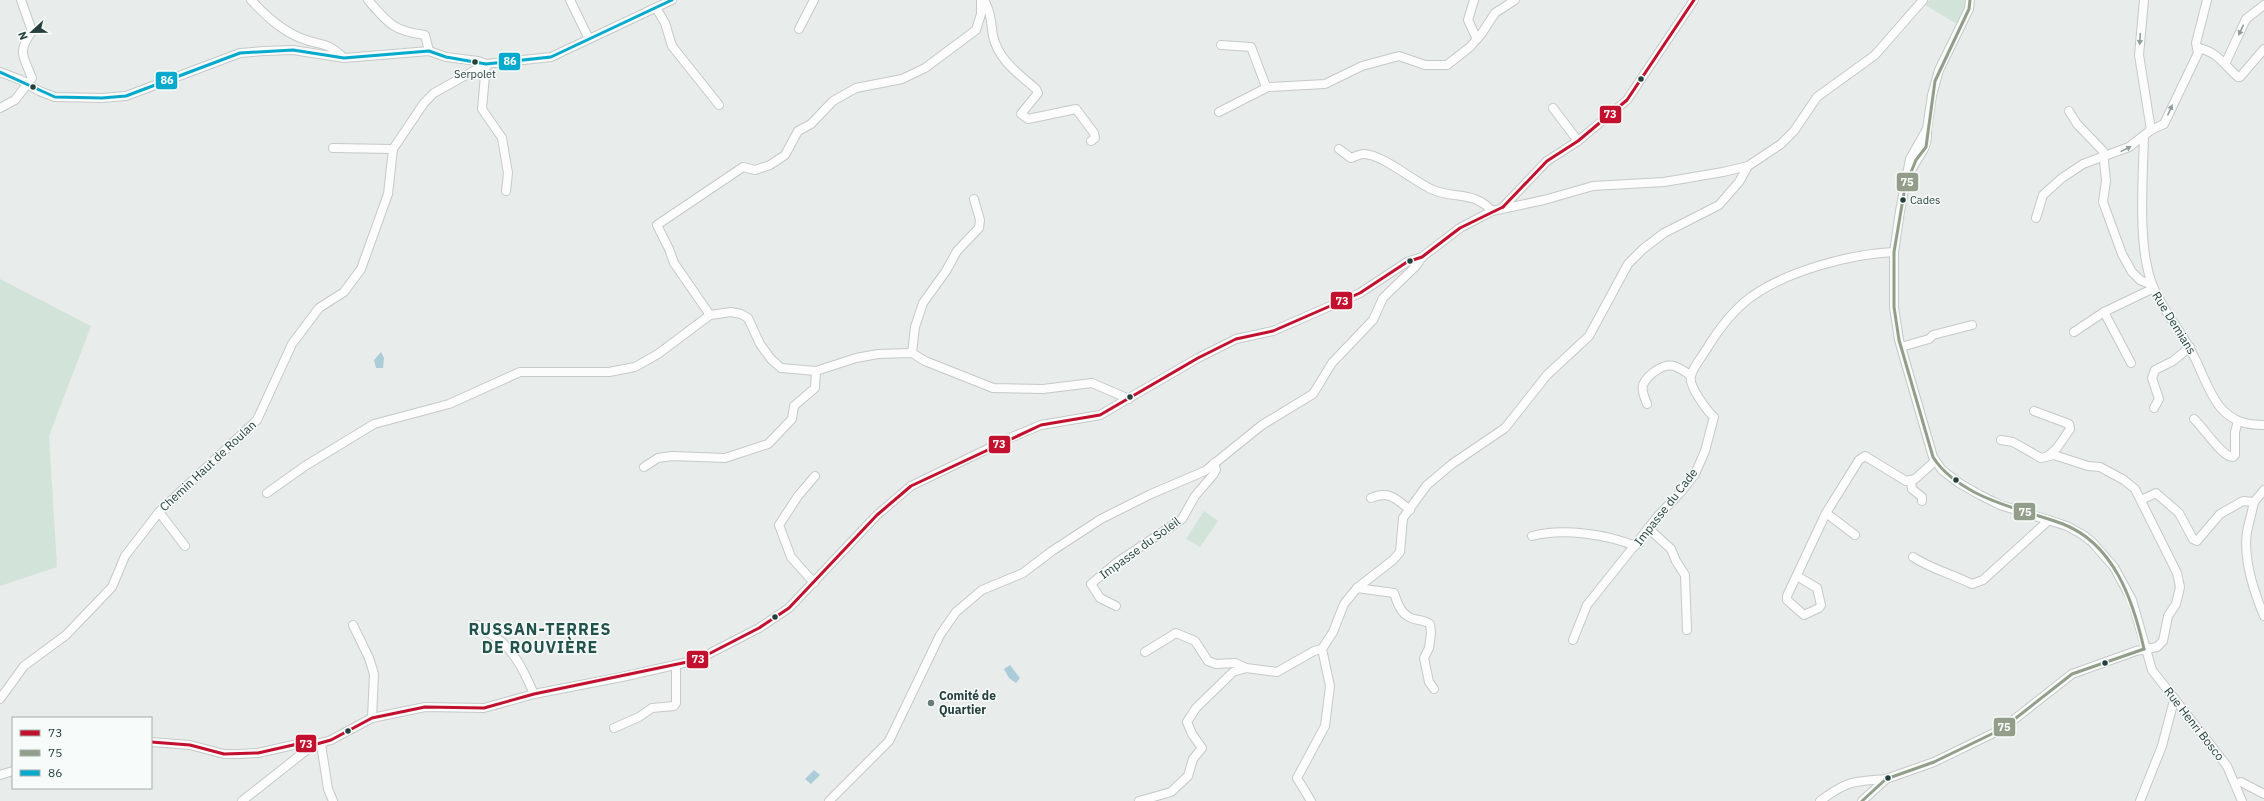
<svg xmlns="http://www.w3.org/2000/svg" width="2264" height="801" font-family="'IBM Plex Sans',sans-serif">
  <rect width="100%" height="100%" fill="#e8eceb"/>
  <g fill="#d2e4da">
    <polygon points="1929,0 1969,0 1969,2 1957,24 1925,5"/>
    <polygon points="0,279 91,326 49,436 57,567 0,586"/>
    <polygon points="1204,511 1218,521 1200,547 1186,539"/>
  </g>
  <g fill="#abccd9">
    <polygon points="381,352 384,358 383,368 376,368 374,360"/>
    <polygon points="1010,665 1020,678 1016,683 1009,678 1004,669"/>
    <polygon points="814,770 820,775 811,784 805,779"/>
  </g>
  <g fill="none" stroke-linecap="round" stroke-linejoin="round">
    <defs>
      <g id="minor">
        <path d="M251,0C266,16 282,31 303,39C322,46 326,41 344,58"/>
        <path d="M368,0C388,23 393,31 425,35L429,51"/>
        <polyline points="570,0 589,39"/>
        <path d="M984,0C991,12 991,23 993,36C999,61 1018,73 1036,89L1038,93L1021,114L1028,119L1076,109L1094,133L1095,138L1091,141"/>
        <polyline points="1474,0 1468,20 1477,39"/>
        <polyline points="1970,0 1969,9 1939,70 1932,95 1927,129 1910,159 1900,211 1894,252 1894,307 1899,340 1933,457 1942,470 1959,483 1980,495 2000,505 2067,526 2083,535 2092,542 2114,567 2132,600 2152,670 2227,766 2242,801"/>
        <polyline points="2144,0 2139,55 2151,130"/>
        <polyline points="656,8 665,23 672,46 719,105"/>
        <polyline points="799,29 814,0"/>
        <polyline points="1221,45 1251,47 1265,84 1268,87 1325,84 1362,66 1399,56 1425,65 1447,65 1470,47 1482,33 1495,13 1515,0"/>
        <path d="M2198,48C2218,52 2223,64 2238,77H2240L2264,49"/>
        <polyline points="2226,62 2246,19 2264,5"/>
        <polyline points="486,64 482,109 502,138 508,173 506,191"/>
        <polyline points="0,72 21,80 39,91 55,97 102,98 126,96 240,53 264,51 293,50 344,58 429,51 446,57 478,61 486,64 551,57 672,0"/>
        <path d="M0,108L15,100L32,78C23,55 17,53 32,31L21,0"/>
        <polyline points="1553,108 1578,141"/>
        <polyline points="2069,111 2077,124 2103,151 2106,181 2103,202 2122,254 2132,272 2140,280 2150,284"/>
        <polyline points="1219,112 1268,87"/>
        <path d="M2144,136C2143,174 2139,230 2147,266C2153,299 2174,320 2190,349C2201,367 2207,392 2221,408C2233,422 2247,425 2264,425"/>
        <polyline points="333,148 393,149"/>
        <path d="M1339,149L1351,158C1355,157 1359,154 1363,154C1383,154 1414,182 1433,190C1455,199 1474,191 1492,211"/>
        <path d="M1911,171C1918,155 1928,150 1927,131"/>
        <polyline points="1503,207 1547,161 1578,141 1627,100 1694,0"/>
        <polyline points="2036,218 2043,195 2062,178 2083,164 2129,147 2151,130 2164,124 2198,53 2196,43 2207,0"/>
        <polyline points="2104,312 2131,363"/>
        <polyline points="710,315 674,263 669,249 657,225 743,167 755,170 770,165 785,155 798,131 811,124 833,101 856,88 902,79 925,68 976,30 981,14 981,0"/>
        <polyline points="2074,332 2104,312 2152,289"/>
        <polyline points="1901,347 1929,339 1933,335 1972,325"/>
        <polyline points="912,353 915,327 923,303 946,271 957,251 979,228 980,220 974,199"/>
        <path d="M1647,404C1645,398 1641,391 1643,385C1647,375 1663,363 1674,366C1680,368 1686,372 1691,376"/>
        <polyline points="2154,408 2159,399 2152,378 2155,370 2173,361 2190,347"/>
        <polyline points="2034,411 2069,424 2070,429 2057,448 2049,455"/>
        <path d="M2194,419C2204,428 2222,457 2233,457L2235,455V432L2238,421"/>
        <polyline points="644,467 658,458 672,456 725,458 768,444 792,419 794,406 815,388 816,371"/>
        <polyline points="1911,481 1912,489 1922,497 1922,501"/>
        <polyline points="267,493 305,466 374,424 449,404 520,372 609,372 635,367 658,354 710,315 731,312 741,314 748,318 760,344 771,359 781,368 816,371 856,358 878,354 912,353 925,361 993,388 1043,389 1092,383 1129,399"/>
        <path d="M1371,498C1389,490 1396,499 1410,510"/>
        <polyline points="2141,500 2156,493 2179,513 2193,539 2197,541 2220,514 2243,501 2254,502 2264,490"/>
        <path d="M2254,502C2252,512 2249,522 2247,532C2243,559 2254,592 2264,616"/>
        <polyline points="159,512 185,546"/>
        <polyline points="1826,513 1855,535"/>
        <polyline points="1648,528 1671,549 1676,561 1685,575 1687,630"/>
        <path d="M1532,536C1562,528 1607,534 1635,546"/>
        <path d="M1913,557C1931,569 1952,574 1972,584L1983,580L2049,520"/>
        <polyline points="1797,576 1817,588 1821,605 1819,608 1804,615 1787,600 1787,596 1826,513 1859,460 1865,456 1906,481 1915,479 1935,461"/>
        <polyline points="814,583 791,557 779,525 798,496 815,476"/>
        <path d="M1357,588L1394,593C1397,602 1400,612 1409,617C1416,621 1423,619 1430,624L1431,633L1429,648L1424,658L1429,682L1434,689"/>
        <polyline points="1116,606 1100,598 1091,584 1116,563 1182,519 1195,496 1213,475 1216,470 1214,463"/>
        <polyline points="353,625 369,658 374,674 372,718"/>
        <path d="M477,625C485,631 495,636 503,643C517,656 526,676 534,694"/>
        <path d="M1573,640L1587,605L1658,516L1681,492L1695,474L1705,451L1714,417C1707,411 1688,385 1691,376C1693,367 1701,358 1706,350C1718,330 1732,311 1751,297C1787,271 1850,254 1894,252"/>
        <polyline points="1145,652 1176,633 1195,641 1208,661 1216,664 1235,663 1246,668"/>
        <polyline points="0,699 24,666 66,635 112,587 125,556 159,512 257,420 292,344 319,308 344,292 361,269 388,194 393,149 424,103 434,93 486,64"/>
        <polyline points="614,728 639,717 652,708 674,706 676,703 676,666"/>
        <polyline points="151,742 190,745 224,754 239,754 258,753 302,743 313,745 331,740 372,718 425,707 484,708 534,694 622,677 697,660 759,628 789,608 877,515 911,486 1012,437 1041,425 1100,415 1198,358 1236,339 1273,331 1360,293 1407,262 1422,257"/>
        <polyline points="321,744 328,789 333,801"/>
        <polyline points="0,775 13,771"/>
        <polyline points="2235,784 2241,782 2264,794"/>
        <polyline points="242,801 313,745"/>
        <polyline points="829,801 889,741 940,635 956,612 982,590 1023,573 1052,551 1101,519 1151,494 1205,471 1262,425 1313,394 1332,363 1373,320 1383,298 1416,266 1422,257 1460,228 1492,211 1544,200 1593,186 1664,182 1723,172 1748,166 1781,144 1794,131 1817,97 1875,55 1923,0"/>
        <polyline points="1139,801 1171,792 1188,776 1193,759 1202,748 1192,734 1187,722 1196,708 1233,672 1246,668 1277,672 1314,651 1322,649"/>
        <polyline points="1311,801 1297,778 1325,726 1330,686 1322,649 1333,632 1344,604 1357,588 1393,560 1400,552 1403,518 1427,485 1452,464 1505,428 1547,375 1589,336 1628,264 1643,249 1664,233 1719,205 1739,182 1748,166"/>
        <path d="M1820,801C1848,780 1852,782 1886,779"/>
        <polyline points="1862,801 1886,779 1934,762 2002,729 2072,674 2136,651 2157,647 2163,641 2168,616 2176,604 2180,587 2177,573 2135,489 2124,480 2100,467 2088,466 2054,455 2041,458 2013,442 2001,440"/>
        <polyline points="2140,801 2162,746 2173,704 2176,701"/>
      </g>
    </defs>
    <use href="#minor" stroke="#c5c9c8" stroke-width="10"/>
    <use href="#minor" stroke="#fcfcfc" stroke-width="8"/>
    <defs>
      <g id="bus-1">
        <polyline points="1503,207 1547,161 1578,141 1627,100 1694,0"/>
        <polyline points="151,742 190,745 224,754 258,753 302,743 313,745 331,740 372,718 425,707 484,708 534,694 697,660 759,628 789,608 877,515 911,486 1041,425 1100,415 1198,358 1236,339 1273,331 1360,293 1407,262 1422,257 1460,228 1503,207"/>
      </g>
      <g id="bus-2">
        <path d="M1970,0L1969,9L1935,81L1926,147L1916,160L1905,187L1894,252V307L1899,340L1933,457C1943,473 1958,483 1974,492C2002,507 2033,513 2063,524C2114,544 2133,600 2144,649"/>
        <polyline points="1862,801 1886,779 1934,762 2002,729 2072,674 2144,649"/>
      </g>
      <polyline id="bus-3" points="0,72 55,97 102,98 126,96 240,53 293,50 344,58 429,51 446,57 486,64 551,57 672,0"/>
    </defs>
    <use href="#bus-1" stroke="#f7fbf9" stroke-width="6"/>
    <use href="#bus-2" stroke="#f7fbf9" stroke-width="6"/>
    <use href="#bus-3" stroke="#f7fbf9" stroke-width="6"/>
    <use href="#bus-1" stroke="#c3102f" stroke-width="3"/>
    <use href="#bus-2" stroke="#939e8a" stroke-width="3"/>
    <use href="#bus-3" stroke="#07a9cc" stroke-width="3"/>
  </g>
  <defs><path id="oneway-solid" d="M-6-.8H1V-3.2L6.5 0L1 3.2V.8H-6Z"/></defs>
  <g fill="#909e9c">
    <use href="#oneway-solid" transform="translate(2241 30) rotate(115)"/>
    <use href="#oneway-solid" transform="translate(2140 39) rotate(93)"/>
    <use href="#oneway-solid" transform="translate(2170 110) rotate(-66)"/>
    <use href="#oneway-solid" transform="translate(2126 149) rotate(-26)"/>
  </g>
  <g fill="#25403c" stroke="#f7fbf9" stroke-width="1.5">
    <circle cx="475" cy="62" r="3.5"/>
    <circle cx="1641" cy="79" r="3.5"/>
    <circle cx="33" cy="87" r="3.5"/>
    <circle cx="1903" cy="200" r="3.5"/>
    <circle cx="1410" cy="261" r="3.5"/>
    <circle cx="1130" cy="397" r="3.5"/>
    <circle cx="1956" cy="480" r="3.5"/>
    <circle cx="775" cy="617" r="3.5"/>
    <circle cx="2105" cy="663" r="3.5"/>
    <circle cx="348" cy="731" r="3.5"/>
    <circle cx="1888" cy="778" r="3.5"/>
  </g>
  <circle fill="#697c79" stroke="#f7fbf9" stroke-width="1.5" cx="931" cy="703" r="4"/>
  <g text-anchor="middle" stroke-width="3" stroke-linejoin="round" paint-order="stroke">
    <g font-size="11" fill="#25403c" stroke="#f7fbf9">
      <text x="475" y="78">Serpolet</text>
      <text x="1910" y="204" text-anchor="start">Cades</text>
    </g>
    <g font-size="12" fill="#25403c" stroke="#f7fbf9">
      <text transform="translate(2174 323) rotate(58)" y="4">Rue Demians</text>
      <text transform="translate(208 466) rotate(-43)" y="4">Chemin Haut de Roulan</text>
      <text transform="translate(1666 507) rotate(-52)" y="4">Impasse du Cade</text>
      <text transform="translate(1140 548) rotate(-36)" y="4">Impasse du Soleil</text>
      <text transform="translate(2194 724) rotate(52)" y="4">Rue Henri Bosco</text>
    </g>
    <g font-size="12" font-weight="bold" fill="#25403c" stroke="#f7fbf9" text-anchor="start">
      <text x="939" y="700">Comité de<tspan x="939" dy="14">Quartier</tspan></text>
    </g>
    <g font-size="16" font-weight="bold" letter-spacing="1" fill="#21524c" stroke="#f7fbf9">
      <text x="540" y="635">RUSSAN-TERRES<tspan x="540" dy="18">DE ROUVIÈRE</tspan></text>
    </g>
  </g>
  <g stroke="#f7fbf9" stroke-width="1.5">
    <rect x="498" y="52" width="23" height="19" rx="4" fill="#07a9cc"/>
    <rect x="155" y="71" width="23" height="19" rx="4" fill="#07a9cc"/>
    <rect x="1599" y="105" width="23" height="19" rx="4" fill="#c3102f"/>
    <rect x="1896" y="172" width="23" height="20" rx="4" fill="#939e8a"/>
    <rect x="1330" y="291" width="23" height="19" rx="4" fill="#c3102f"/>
    <rect x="988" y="435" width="23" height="19" rx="4" fill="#c3102f"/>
    <rect x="2013" y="502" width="23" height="19" rx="4" fill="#939e8a"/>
    <rect x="686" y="650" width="23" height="19" rx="4" fill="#c3102f"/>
    <rect x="1993" y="717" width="23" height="20" rx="4" fill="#939e8a"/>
    <rect x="295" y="734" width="22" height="19" rx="4" fill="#c3102f"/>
  </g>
  <g font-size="11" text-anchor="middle" font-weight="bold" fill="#fff">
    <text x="510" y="65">86</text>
    <text x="167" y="84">86</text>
    <text x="1610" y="118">73</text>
    <text x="1907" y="186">75</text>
    <text x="1342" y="305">73</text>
    <text x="999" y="448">73</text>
    <text x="2025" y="516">75</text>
    <text x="698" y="663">73</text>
    <text x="2004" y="731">75</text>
    <text x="306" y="748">73</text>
  </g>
  <rect x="12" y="717" width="140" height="72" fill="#f7fbf9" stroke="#a3b0ad"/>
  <rect x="20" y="730" width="20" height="6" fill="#c3102f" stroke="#a3b0ad"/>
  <text x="48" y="737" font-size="12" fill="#25403c">73</text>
  <rect x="20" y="750" width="20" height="6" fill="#939e8a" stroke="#a3b0ad"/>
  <text x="48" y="757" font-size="12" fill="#25403c">75</text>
  <rect x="20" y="770" width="20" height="6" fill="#07a9cc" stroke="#a3b0ad"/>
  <text x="48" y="777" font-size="12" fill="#25403c">86</text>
  <g transform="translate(32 32) rotate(248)" stroke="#f7fbf9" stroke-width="3" paint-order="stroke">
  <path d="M0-3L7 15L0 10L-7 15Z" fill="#25403c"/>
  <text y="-6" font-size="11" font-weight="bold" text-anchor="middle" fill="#25403c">N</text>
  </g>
</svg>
